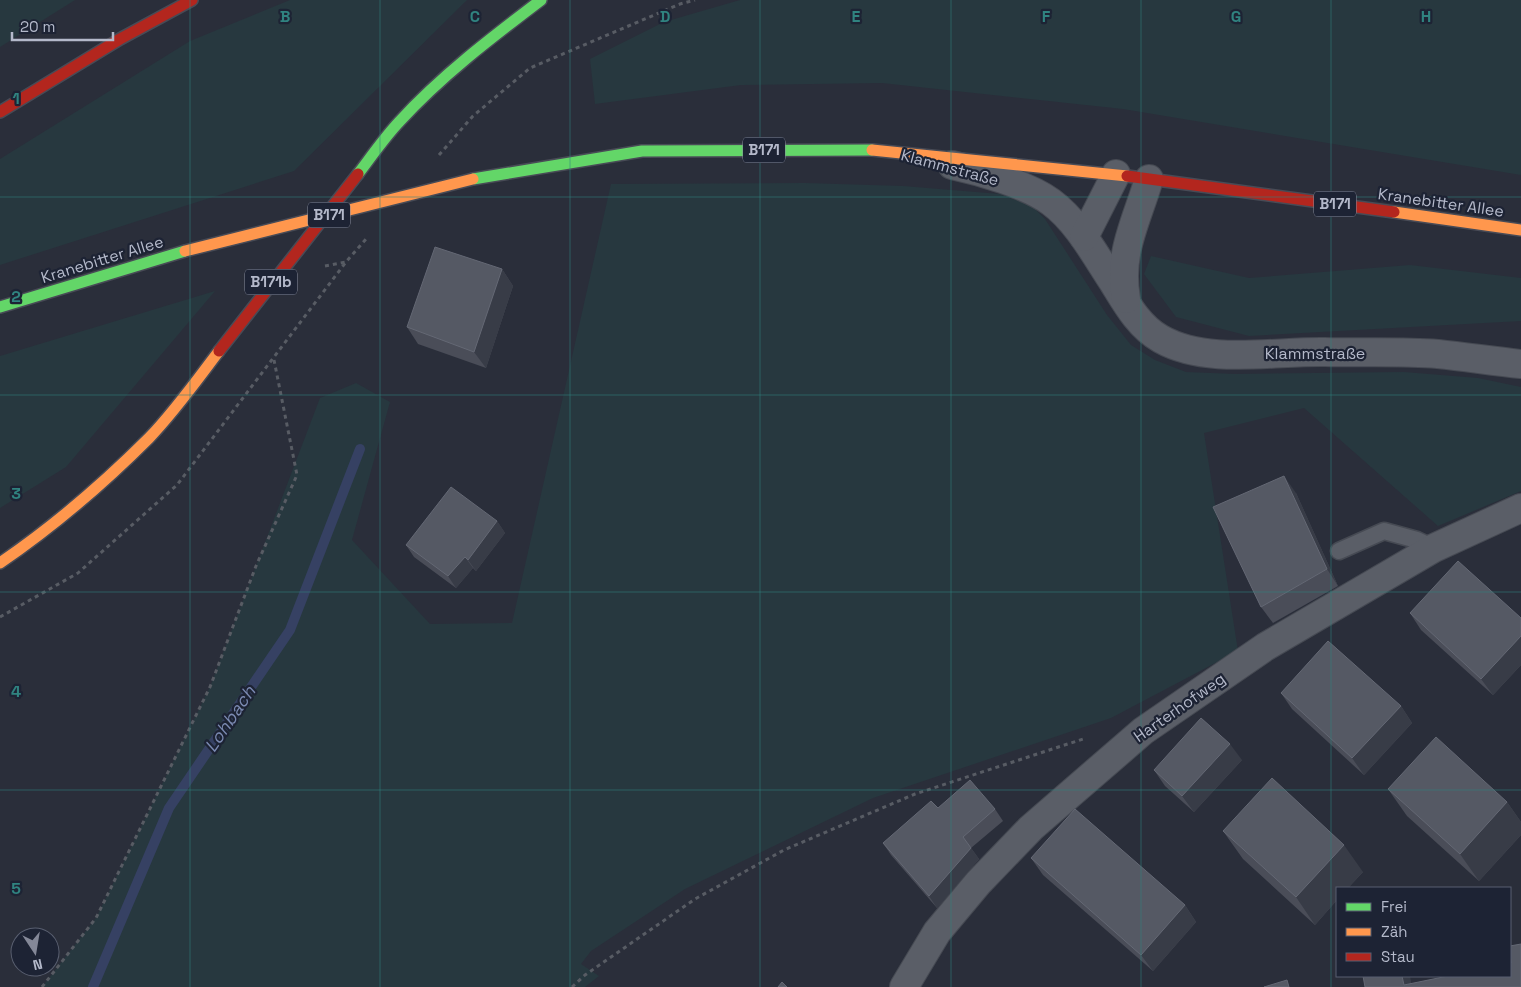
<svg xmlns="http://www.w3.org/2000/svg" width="1521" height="987" font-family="'Space Grotesk',sans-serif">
  <rect width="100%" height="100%" fill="#2a2e3a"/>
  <g fill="#27383f">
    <polygon points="0,0 75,0 0,47"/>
    <polygon points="290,0 467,0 294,171 0,265 0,159 190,41"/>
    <polygon points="740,0 1521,0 1521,175 1123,109 882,83 741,85 595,104 590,59 664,22"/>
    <polygon points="805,183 903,186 1000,194 1032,206 1045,219 1107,315 1131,345 1155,360 1186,372 1235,374 1404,372 1478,378 1521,387 1521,491 1438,526 1304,408 1204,433 1238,651 1111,718 873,798 685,889 591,951 581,964 599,976 585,987 42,987 96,918 210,687 320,398 356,383 390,402 352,540 430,624 512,623 611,184"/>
    <polygon points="1151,256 1249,278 1410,265 1521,278 1521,321 1249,336 1176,317 1144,274"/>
    <polygon points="215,291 66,467 0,508 0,356"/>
  </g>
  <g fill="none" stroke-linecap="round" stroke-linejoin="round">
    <polyline stroke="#364163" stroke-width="10" points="93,987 169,808 290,630 360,449"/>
    <defs>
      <polyline id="lane" points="1339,551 1384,531 1417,540 1434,548"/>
      <g id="street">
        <path d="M952,165C980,171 1028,185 1051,202C1078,222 1095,255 1113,282C1126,303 1139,327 1161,339C1207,365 1274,351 1325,352C1363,353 1401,351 1438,354C1466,357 1493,361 1521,364"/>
        <polyline points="1084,237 1116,174"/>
        <path d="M1126,299C1118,252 1136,223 1149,179"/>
        <polyline points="904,987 937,932 978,883 1031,828 1143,731 1265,647 1434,548 1521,508"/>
      </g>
      <g id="fast">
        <path d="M358,174C371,157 384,138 399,122C441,76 491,38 541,0"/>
        <polyline points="473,179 642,151 872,150"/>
        <polyline points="0,307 185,251"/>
      </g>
      <g id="slow">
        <polyline points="872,150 1127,176"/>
        <polyline points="1394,212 1521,230"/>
        <path d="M0,563C54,526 103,484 149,438C175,411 197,380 219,351"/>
      </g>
      <g id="jam">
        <polyline points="0,112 120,39 192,0"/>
        <polyline points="1127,176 1394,212"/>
        <polyline points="219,351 358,174"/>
      </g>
    </defs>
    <use href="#lane" stroke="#464a53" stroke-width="19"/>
    <use href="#street" stroke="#464a53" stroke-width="30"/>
    <use href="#fast" stroke="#484b56" stroke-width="14"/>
    <use href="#slow" stroke="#484b56" stroke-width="14"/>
    <use href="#jam" stroke="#484b56" stroke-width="14"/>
    <g stroke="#585c64" stroke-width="3" stroke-dasharray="4 4" stroke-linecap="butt">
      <polyline points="439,155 473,116 530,68 680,4 695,0"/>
      <polyline points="325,266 346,262"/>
      <polyline points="0,617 78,573 177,485 346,262 366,239"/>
      <polyline points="42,987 96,918 210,687 256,566 297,475 274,360"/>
      <polyline points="572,987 585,975 695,899 784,850 915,794 1083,739"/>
    </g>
    <use href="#lane" stroke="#5a5e67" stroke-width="16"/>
    <use href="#street" stroke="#5a5e67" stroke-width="28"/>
    <use href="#fast" stroke="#63d668" stroke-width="11"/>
    <use href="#slow" stroke="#ff974d" stroke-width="11"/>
    <use href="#jam" stroke="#b3261e" stroke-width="11"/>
    <defs>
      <polyline id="slow-bridge" points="185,251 473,179"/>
    </defs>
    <use href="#slow-bridge" stroke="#484b56" stroke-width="14" stroke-linecap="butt"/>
    <use href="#slow-bridge" stroke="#ff974d" stroke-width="11"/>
  </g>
  <g fill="#4a4d58">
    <polygon points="502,269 513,286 486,368 418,344 407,327"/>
    <polygon points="1296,493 1338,586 1273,623 1261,607"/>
    <polygon points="497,521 505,533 476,571 473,568 456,588 414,557 406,545"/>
    <polygon points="1410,613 1521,618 1521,665 1493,695 1421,630"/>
    <polygon points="1281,693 1401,706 1412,723 1364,775 1292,709"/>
    <polygon points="1242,760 1194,812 1165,786 1154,770"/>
    <polygon points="1388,789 1507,802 1521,822 1521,835 1479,881 1407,816"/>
    <polygon points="938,808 995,809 1003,821 971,848 979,859 937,908 891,855 883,843"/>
    <polygon points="1223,831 1363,872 1348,888 1337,888 1337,900 1315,925 1243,859"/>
    <polygon points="1031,858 1185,905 1196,922 1153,971 1043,875"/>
  </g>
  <g fill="#383c47">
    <polygon points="502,269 513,286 486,368 474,352"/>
    <polygon points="1284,476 1296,493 1338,586 1327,569"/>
    <polygon points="497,521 505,533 476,571 468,560"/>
    <polygon points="465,557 473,568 456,588 448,576"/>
    <polygon points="1521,636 1521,665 1493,695 1481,679"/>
    <polygon points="1401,706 1412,723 1364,775 1352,758"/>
    <polygon points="1230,744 1242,760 1194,812 1182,796"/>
    <polygon points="1507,802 1521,822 1521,835 1479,881 1460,854"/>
    <polygon points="1344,845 1363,872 1348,888 1337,888 1337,900 1315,925 1296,897"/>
    <polygon points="971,848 979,859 937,908 929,896"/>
    <polygon points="1185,905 1196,922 1153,971 1141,955"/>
    <polygon points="1402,976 1410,976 1412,987 1404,985"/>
  </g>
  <g fill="#555964" stroke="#646874">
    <polygon points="435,247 502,269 474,352 407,327"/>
    <polygon points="1284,476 1327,569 1261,607 1213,507"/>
    <polygon points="451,487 497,521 468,560 465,557 448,576 406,545"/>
    <polygon points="1458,561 1521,618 1521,636 1481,679 1410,613"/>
    <polygon points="1328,641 1401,706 1352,758 1281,693"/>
    <polygon points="1201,718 1230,744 1182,796 1154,770"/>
    <polygon points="1436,737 1507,802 1460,854 1388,789"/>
    <polygon points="1272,778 1344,845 1296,897 1223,831"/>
    <polygon points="970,780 995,809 963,837 971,848 929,896 883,843 931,801 938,808"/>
    <polygon points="1075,809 1185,905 1141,955 1031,858"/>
    <polygon points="1521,944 1521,987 1365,987 1363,976 1402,976 1404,985 1448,976 1510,976 1510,963 1511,963 1510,954 1510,946"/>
    <polygon points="1287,980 1289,987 1264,987"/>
    <polygon points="782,982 787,987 778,987"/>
  </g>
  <path fill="none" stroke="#308380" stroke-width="1" stroke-opacity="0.55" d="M190,0V987M380,0V987M570,0V987M760,0V987M951,0V987M1141,0V987M1331,0V987M0,197H1521M0,395H1521M0,592H1521M0,790H1521"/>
  <g text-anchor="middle" stroke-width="4.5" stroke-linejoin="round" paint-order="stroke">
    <g fill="#1d2334" stroke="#878c9d" stroke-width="1">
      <rect x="743" y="137.5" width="42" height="25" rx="4"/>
      <rect x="1314" y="191.5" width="42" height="25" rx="4"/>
      <rect x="308" y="202.5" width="42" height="25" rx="4"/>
      <rect x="245" y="269.5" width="52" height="25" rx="4"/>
    </g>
    <g font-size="15" font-weight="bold" fill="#b4b9ca">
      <text x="764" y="155">B171</text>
      <text x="1335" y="209">B171</text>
      <text x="329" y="220">B171</text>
      <text x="271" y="287">B171b</text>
    </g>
    <g font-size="16" fill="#b4b9ca" stroke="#1d2334">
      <text transform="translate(950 167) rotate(15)" y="6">Klammstraße</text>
      <text transform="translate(1441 202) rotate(8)" y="6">Kranebitter Allee</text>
      <text transform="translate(102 259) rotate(-17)" y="6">Kranebitter Allee</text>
      <text x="1315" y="359">Klammstraße</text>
      <text transform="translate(1179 707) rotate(-35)" y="6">Harterhofweg</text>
    </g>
    <g font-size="18" font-style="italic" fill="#7b8ab2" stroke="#1d2334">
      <text transform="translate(230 719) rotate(-56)" y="6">Lohbach</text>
    </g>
  </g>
  <g font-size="16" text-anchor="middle" font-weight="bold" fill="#308380" stroke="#1d2334" stroke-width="4.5" stroke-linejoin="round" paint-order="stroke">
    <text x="285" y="22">B</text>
    <text x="475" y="22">C</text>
    <text x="665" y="22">D</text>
    <text x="856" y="22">E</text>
    <text x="1046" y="22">F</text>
    <text x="1236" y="22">G</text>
    <text x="1426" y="22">H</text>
    <text x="16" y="104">1</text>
    <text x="16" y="302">2</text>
    <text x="16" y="499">3</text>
    <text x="16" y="697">4</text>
    <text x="16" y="894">5</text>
  </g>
  <rect x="1336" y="887" width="175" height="90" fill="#1d2334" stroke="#595f70"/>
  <rect x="1346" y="903" width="25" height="8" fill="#63d668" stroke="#595f70"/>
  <text x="1381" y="912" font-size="15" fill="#b4b9ca">Frei</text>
  <rect x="1346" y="928" width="25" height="8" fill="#ff974d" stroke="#595f70"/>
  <text x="1381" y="937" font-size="15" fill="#b4b9ca">Zäh</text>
  <rect x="1346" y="953" width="25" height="8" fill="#b3261e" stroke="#595f70"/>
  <text x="1381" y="962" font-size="15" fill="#b4b9ca">Stau</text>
  <g transform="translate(35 952) rotate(168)"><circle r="24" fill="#1d2334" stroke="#595f70"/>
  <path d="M0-4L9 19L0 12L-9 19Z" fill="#848898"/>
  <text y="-8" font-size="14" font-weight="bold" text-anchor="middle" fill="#b4b9ca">N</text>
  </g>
  <path d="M12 32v8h101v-8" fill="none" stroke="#b4b9ca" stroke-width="2.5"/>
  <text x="20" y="32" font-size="15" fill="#b4b9ca" stroke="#1d2334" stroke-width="4" paint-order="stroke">20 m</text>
</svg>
